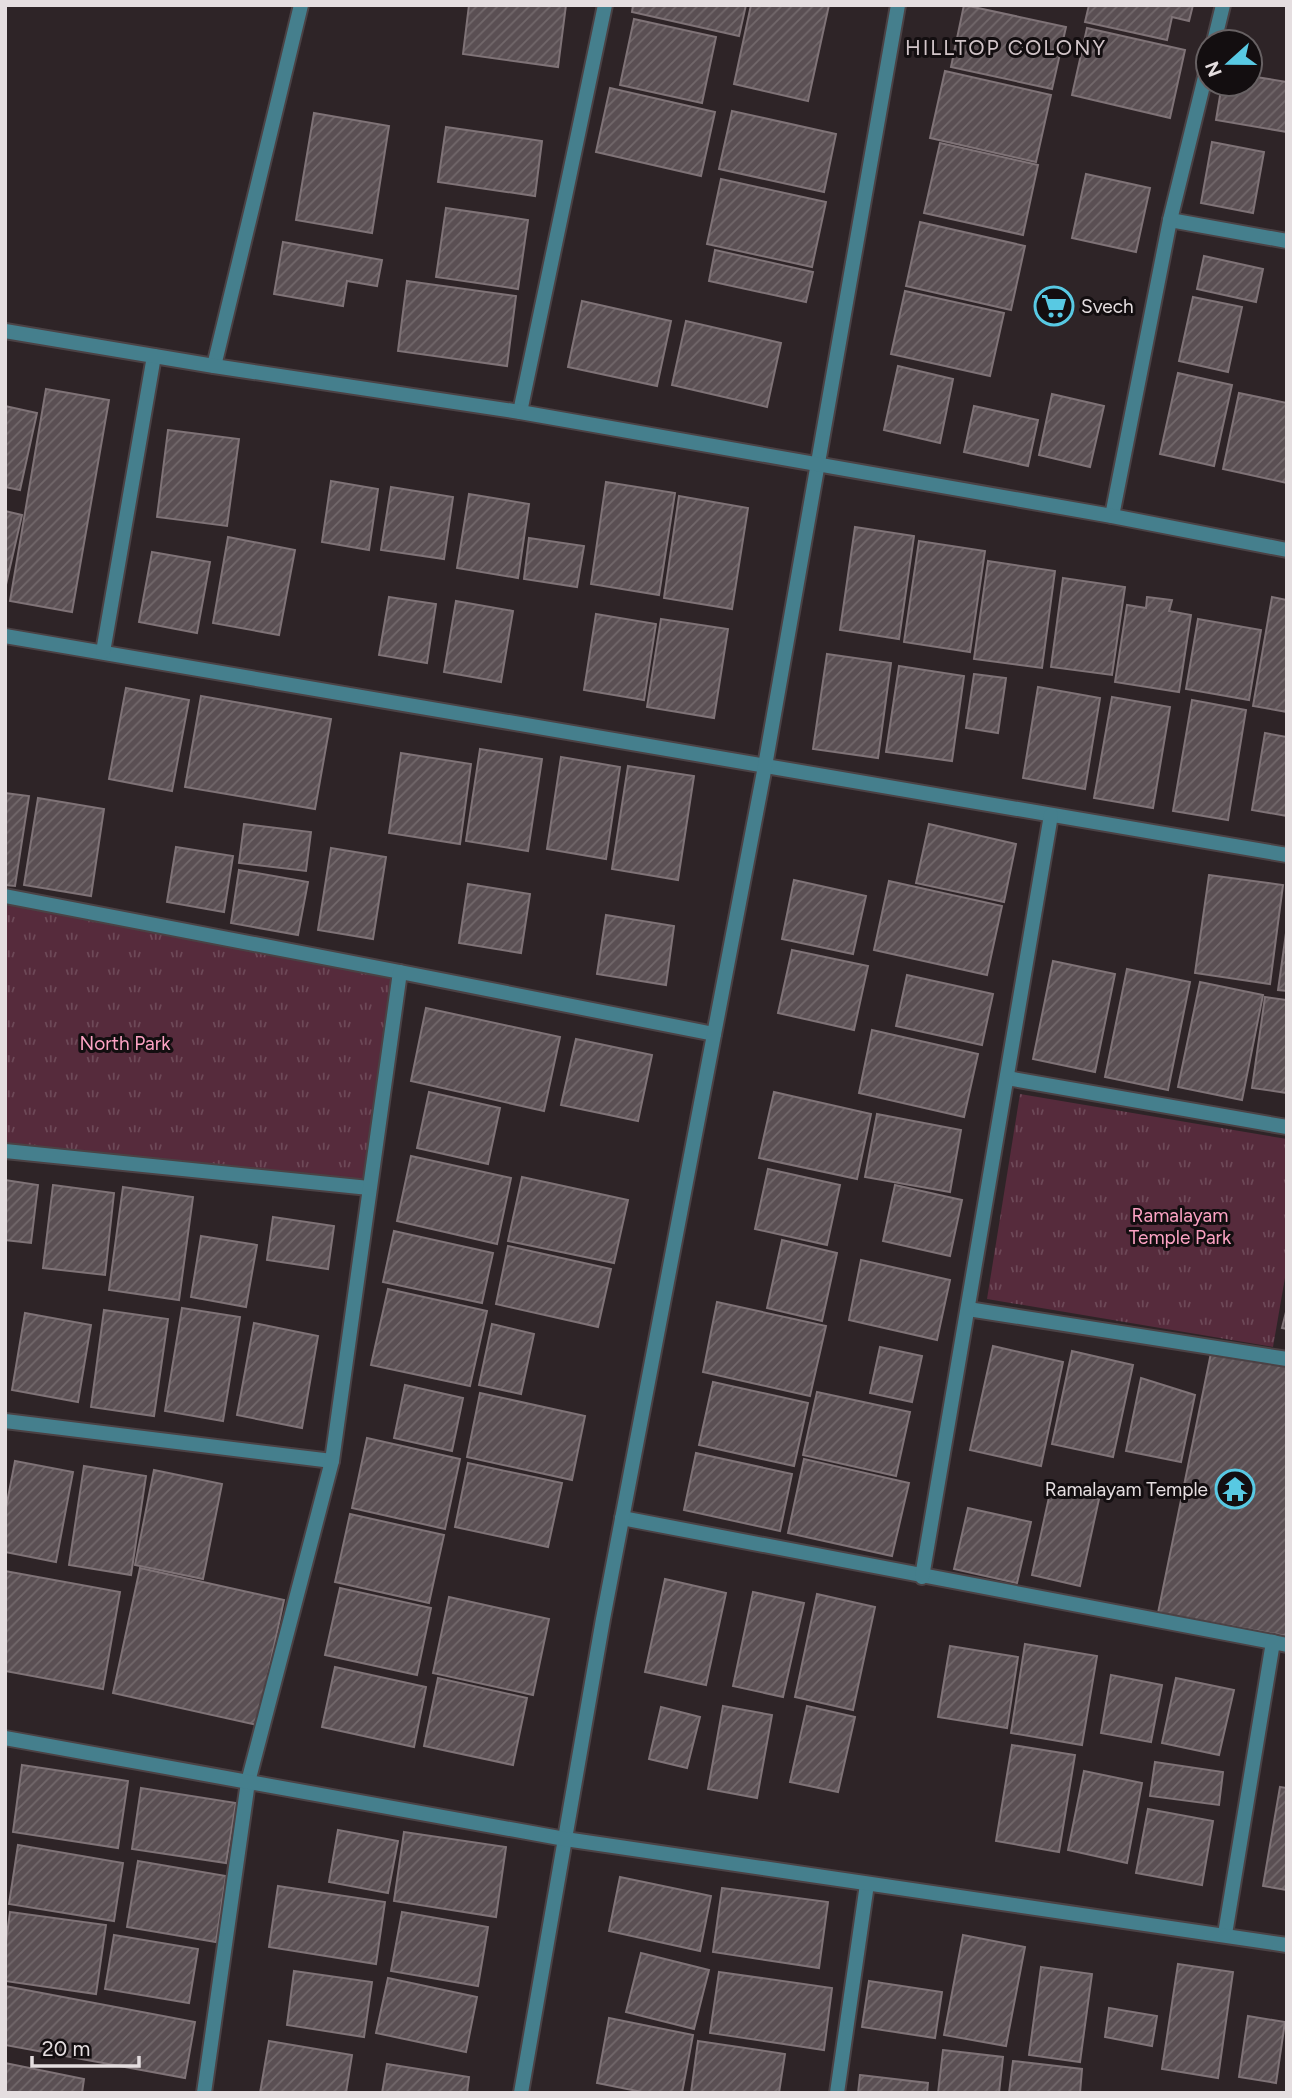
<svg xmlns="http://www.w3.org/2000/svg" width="1292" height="2098" font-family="Figtree,sans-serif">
  <defs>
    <pattern id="park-tufts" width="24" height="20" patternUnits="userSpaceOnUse" patternTransform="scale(1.75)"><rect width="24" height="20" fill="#562b3c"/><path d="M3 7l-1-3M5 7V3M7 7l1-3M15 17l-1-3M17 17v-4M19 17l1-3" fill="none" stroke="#6e4958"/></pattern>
    <pattern id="building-hatch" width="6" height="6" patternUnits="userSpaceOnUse" patternTransform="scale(1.75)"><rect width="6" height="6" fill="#5a4f53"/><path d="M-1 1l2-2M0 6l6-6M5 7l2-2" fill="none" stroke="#72686b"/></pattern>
  </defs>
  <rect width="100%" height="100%" fill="#2e2427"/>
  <g fill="url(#park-tufts)">
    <polygon points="5,899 400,972 369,1188 5,1151"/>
    <polygon points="1020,1094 1287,1139 1287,1266 1273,1347 987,1299"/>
  </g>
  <g fill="url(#building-hatch)" stroke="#7f7377" stroke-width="2">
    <polygon points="469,5 566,5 558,67 463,54"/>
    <polygon points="633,5 746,5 739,36 632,12"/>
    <polygon points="751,5 829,5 808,101 734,84"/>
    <polygon points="964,5 1066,27 1052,89 951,67"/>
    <polygon points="1089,5 1193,5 1189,21 1172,17 1167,40 1085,22"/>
    <polygon points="634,19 716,37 702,103 620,85"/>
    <polygon points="1087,28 1185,50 1170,118 1072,95"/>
    <polygon points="945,71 1051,95 1036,162 930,138"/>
    <polygon points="1250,76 1287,82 1287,132 1216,120 1222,84 1250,84"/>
    <polygon points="610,88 715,112 701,176 596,152"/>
    <polygon points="732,111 836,134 824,192 719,169"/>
    <polygon points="314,113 389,126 372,233 296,220"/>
    <polygon points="446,127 542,141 535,196 438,182"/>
    <polygon points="1212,142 1264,152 1253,213 1201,203"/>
    <polygon points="940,143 1038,165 1023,235 924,213"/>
    <polygon points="1086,174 1150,188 1136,252 1072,238"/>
    <polygon points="721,179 826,202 812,267 707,244"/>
    <polygon points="446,208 528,220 518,289 436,277"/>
    <polygon points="920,222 1025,246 1011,310 906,286"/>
    <polygon points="283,242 382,260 377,286 347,281 343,306 274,294"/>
    <polygon points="715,250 813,272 806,302 709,281"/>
    <polygon points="1204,256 1263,269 1256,302 1197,289"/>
    <polygon points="407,281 516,296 507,366 398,351"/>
    <polygon points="905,291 1004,313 990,376 891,354"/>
    <polygon points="1193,297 1242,307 1228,372 1179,361"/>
    <polygon points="582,301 671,321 657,386 568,367"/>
    <polygon points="686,321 781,343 767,407 672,385"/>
    <polygon points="898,366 953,379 940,443 884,430"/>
    <polygon points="1178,373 1232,385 1214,466 1160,454"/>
    <polygon points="46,389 109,400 72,612 10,601"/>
    <polygon points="1239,393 1287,403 1287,483 1223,469"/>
    <polygon points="1052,394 1104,406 1090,467 1039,455"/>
    <polygon points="5,406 37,413 20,490 5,487"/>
    <polygon points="974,406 1038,420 1028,466 964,452"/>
    <polygon points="168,430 239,439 227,526 157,517"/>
    <polygon points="331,481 378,489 369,550 322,542"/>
    <polygon points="606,482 675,493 659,595 591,584"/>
    <polygon points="391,487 453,497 444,559 381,550"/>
    <polygon points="469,494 529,504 518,578 457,568"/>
    <polygon points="679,496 748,508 732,609 664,598"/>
    <polygon points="5,511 22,515 5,589"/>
    <polygon points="855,527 914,536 899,639 840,630"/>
    <polygon points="228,537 295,550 279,635 213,623"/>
    <polygon points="529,538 584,546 577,587 524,579"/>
    <polygon points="919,541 985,551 970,652 904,642"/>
    <polygon points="152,552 210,562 197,633 139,622"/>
    <polygon points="988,561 1055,571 1042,668 974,659"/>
    <polygon points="1063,578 1125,587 1112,675 1051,667"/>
    <polygon points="389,597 436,604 427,663 379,655"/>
    <polygon points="1147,597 1172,600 1169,611 1191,615 1179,692 1115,682 1127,605 1146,608"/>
    <polygon points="1272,597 1287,600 1287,712 1253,706"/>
    <polygon points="456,601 513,611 501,682 444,672"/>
    <polygon points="596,614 656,624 644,700 584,690"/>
    <polygon points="661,619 728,629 714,718 647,707"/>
    <polygon points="1198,619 1261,630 1249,700 1186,689"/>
    <polygon points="827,654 891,663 878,758 813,749"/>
    <polygon points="899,666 964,676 952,761 886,752"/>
    <polygon points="974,674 1006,678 998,733 966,728"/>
    <polygon points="1038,687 1100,698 1085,789 1023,778"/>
    <polygon points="126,688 189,700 172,791 109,779"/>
    <polygon points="201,696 331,719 315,809 185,787"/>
    <polygon points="1112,697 1170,707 1153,808 1094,798"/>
    <polygon points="1192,700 1246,710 1228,820 1173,811"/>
    <polygon points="1265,733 1287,737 1287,816 1252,810"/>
    <polygon points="480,749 542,759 528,851 466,841"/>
    <polygon points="401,753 471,764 460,844 389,833"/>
    <polygon points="561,757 620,767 606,859 547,849"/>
    <polygon points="628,766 694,776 678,880 612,869"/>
    <polygon points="5,793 29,796 15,886 5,885"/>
    <polygon points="38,798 104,809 91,896 24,885"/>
    <polygon points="244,824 311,832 306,871 239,863"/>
    <polygon points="929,824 1016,844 1004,902 916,883"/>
    <polygon points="176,847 233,856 224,912 167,902"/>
    <polygon points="331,848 386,857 373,939 318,930"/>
    <polygon points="239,870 308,882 298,935 231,923"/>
    <polygon points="1209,875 1283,885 1270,984 1195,973"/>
    <polygon points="794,880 866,896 853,954 782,939"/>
    <polygon points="889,881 1002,906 987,975 874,950"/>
    <polygon points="468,884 530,894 521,953 459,943"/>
    <polygon points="606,915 674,926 666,985 597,974"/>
    <polygon points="1287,926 1287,991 1278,990"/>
    <polygon points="792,950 868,966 854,1030 778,1013"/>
    <polygon points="1053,961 1115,974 1095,1072 1033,1059"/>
    <polygon points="1127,969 1190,982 1168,1090 1105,1077"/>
    <polygon points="907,975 993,994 982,1045 896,1026"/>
    <polygon points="1200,982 1263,995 1242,1100 1178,1087"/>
    <polygon points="1265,997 1287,1000 1287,1093 1252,1088"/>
    <polygon points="426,1008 560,1037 544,1111 411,1081"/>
    <polygon points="872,1030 978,1054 964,1117 859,1093"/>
    <polygon points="576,1039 652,1055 638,1121 561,1105"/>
    <polygon points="429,1092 500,1108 488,1164 417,1148"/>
    <polygon points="774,1092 871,1114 857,1179 759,1158"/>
    <polygon points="877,1114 961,1130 950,1192 865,1177"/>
    <polygon points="411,1156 511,1178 497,1244 397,1221"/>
    <polygon points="768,1169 840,1185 827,1245 755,1229"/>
    <polygon points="522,1177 628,1200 614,1263 508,1241"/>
    <polygon points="5,1180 38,1185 31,1243 5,1240"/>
    <polygon points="53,1185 114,1193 105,1275 43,1268"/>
    <polygon points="895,1185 962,1200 950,1256 883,1241"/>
    <polygon points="123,1187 193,1197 179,1300 109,1290"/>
    <polygon points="273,1217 334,1226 328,1269 267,1260"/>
    <polygon points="394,1231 493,1253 482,1303 383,1282"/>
    <polygon points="201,1236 257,1245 246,1307 191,1297"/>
    <polygon points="782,1240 837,1253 822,1321 767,1308"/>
    <polygon points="508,1246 611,1269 598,1327 496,1304"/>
    <polygon points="861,1260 950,1280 937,1340 849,1320"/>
    <polygon points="388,1289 487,1311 470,1386 371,1365"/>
    <polygon points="717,1302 826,1326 810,1396 703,1372"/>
    <polygon points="182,1308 240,1317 223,1421 165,1411"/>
    <polygon points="1287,1308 1287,1329 1282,1328"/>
    <polygon points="104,1310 168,1319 154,1416 91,1407"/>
    <polygon points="25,1313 91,1325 78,1402 12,1390"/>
    <polygon points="254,1323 318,1336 302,1428 237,1415"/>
    <polygon points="492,1324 534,1334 521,1394 479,1385"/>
    <polygon points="993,1346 1063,1362 1041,1466 970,1450"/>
    <polygon points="880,1347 922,1356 912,1402 870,1393"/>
    <polygon points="1072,1351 1133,1365 1113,1457 1052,1444"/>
    <polygon points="1211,1353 1287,1365 1287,1636 1158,1613"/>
    <polygon points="1141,1378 1195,1395 1181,1462 1126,1451"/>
    <polygon points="713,1382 808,1403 794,1466 699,1445"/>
    <polygon points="405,1385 463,1398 452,1451 394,1438"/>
    <polygon points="817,1392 910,1412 896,1476 803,1455"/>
    <polygon points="480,1393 585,1416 572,1480 467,1457"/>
    <polygon points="367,1438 460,1459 445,1529 352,1508"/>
    <polygon points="696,1453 792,1474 780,1531 684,1510"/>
    <polygon points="804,1459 909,1483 892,1556 788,1533"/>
    <polygon points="15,1461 73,1472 56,1562 5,1552 5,1513"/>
    <polygon points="468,1463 562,1483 548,1547 455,1527"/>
    <polygon points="84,1466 146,1476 131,1575 69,1565"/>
    <polygon points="154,1470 222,1484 203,1579 135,1565"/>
    <polygon points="1051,1488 1099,1499 1080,1586 1032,1575"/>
    <polygon points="968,1508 1031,1522 1017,1583 954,1569"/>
    <polygon points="350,1514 444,1535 429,1603 335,1582"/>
    <polygon points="140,1568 284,1600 257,1725 113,1693"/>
    <polygon points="5,1571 120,1592 103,1689 5,1671"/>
    <polygon points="665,1579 726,1593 706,1685 645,1672"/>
    <polygon points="340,1588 431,1608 417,1675 325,1655"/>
    <polygon points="753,1592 804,1603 783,1697 733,1686"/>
    <polygon points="817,1594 875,1607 853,1710 795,1697"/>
    <polygon points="449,1597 549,1619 533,1695 433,1673"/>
    <polygon points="1025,1644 1097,1656 1082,1745 1011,1733"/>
    <polygon points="950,1646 1018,1657 1007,1728 938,1717"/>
    <polygon points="335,1667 426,1687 414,1747 322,1727"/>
    <polygon points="1111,1675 1162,1685 1151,1742 1101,1733"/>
    <polygon points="438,1678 527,1698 513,1765 424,1746"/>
    <polygon points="1176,1678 1234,1690 1219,1755 1162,1743"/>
    <polygon points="723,1706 772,1715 757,1798 708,1789"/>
    <polygon points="807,1706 855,1717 838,1792 790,1782"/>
    <polygon points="661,1707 700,1717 687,1768 649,1759"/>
    <polygon points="1012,1745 1075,1755 1059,1852 996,1841"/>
    <polygon points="1155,1762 1223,1772 1219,1805 1150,1796"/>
    <polygon points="22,1765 128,1781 118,1848 13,1832"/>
    <polygon points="1084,1771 1142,1783 1127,1863 1068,1850"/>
    <polygon points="1280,1787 1287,1788 1287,1890 1263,1886"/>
    <polygon points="141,1788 236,1803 226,1863 132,1849"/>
    <polygon points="1148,1809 1213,1821 1202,1885 1136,1873"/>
    <polygon points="338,1830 398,1841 388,1893 329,1882"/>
    <polygon points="404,1832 506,1847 496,1917 394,1901"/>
    <polygon points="18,1845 123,1863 114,1921 9,1904"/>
    <polygon points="138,1861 226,1876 216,1942 127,1927"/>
    <polygon points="620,1877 711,1896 700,1951 609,1931"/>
    <polygon points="278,1886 385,1902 376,1964 269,1947"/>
    <polygon points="722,1888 828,1902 819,1968 713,1952"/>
    <polygon points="10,1912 106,1925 96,1994 5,1981 5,1949"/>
    <polygon points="402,1912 488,1927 478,1986 391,1971"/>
    <polygon points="114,1935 198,1949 189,2003 105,1989"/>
    <polygon points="963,1935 1025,1947 1006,2046 944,2035"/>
    <polygon points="641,1953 709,1970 694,2029 626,2012"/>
    <polygon points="1178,1964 1233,1972 1218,2078 1162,2069"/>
    <polygon points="1041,1967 1092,1974 1080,2062 1029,2055"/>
    <polygon points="294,1971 372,1982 364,2037 287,2025"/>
    <polygon points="719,1972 832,1988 824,2050 710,2033"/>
    <polygon points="388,1978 477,1997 466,2052 376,2033"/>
    <polygon points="869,1981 942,1992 935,2038 862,2027"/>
    <polygon points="5,1986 195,2022 185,2078 5,2045"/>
    <polygon points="1109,2008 1157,2016 1152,2046 1105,2037"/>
    <polygon points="1248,2016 1285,2022 1276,2083 1239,2077"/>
    <polygon points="609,2018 693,2035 682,2093 647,2093 597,2083"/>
    <polygon points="269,2041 352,2055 346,2093 260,2093"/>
    <polygon points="698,2041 785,2054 779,2093 691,2093"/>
    <polygon points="943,2050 1003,2057 999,2093 938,2093"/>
    <polygon points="1013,2061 1082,2069 1080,2093 1009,2093"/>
    <polygon points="5,2063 84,2079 82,2093 5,2093"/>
    <polygon points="387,2064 469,2077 467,2093 382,2093"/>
    <polygon points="860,2075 928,2083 927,2093 858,2093"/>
  </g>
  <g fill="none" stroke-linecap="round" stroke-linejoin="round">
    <defs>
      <g id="minor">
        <polyline points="1214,42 1223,5"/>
        <polyline points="1170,220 1287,241"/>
        <polyline points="214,366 301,5"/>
        <polyline points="520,412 605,5"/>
        <polyline points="1112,516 1170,220 1208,65"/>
        <polyline points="5,636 1287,855"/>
        <polyline points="103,652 154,356"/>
        <polyline points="5,896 400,972"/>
        <polyline points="1007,1078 1287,1127"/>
        <polyline points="5,1151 369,1188"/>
        <polyline points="968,1309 1287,1359"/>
        <polyline points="5,1421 332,1461"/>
        <polyline points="622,1518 1273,1642"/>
        <polyline points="922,1577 1051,815"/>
        <polyline points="1225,1934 1273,1642 1287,1645"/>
        <polyline points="204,2093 248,1782 332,1461 400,972 714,1034"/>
        <polyline points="521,2093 603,1619 765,766 898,5"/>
        <polyline points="837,2093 867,1884"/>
      </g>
      <g id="tertiary">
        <polyline points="5,331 214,366 520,412 1112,516 1287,550"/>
        <polyline points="5,1738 565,1839 1287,1945"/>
      </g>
    </defs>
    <use href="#minor" stroke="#4b4245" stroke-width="18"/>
    <use href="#tertiary" stroke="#4b4245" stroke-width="18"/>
    <use href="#minor" stroke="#457f8d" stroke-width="14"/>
    <use href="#tertiary" stroke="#457f8d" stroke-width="14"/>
  </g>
  <defs>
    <symbol id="supermarket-ring" viewBox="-11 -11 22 22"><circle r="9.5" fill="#130e10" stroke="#58c9e3" stroke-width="1.5"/><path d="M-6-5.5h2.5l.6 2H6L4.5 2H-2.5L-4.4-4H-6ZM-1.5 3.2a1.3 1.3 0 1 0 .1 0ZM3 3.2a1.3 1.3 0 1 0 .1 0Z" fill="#58c9e3"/></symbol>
    <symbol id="temple-ring" viewBox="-11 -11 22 22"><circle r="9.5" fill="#130e10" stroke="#58c9e3" stroke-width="1.5"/><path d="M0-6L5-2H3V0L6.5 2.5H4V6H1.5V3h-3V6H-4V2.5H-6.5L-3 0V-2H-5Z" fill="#58c9e3"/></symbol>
  </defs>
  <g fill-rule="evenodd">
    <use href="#supermarket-ring" x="1032" y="284" width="44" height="44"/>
    <use href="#temple-ring" x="1213" y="1467" width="44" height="44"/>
  </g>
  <g text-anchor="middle" stroke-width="6" stroke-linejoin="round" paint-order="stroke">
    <g font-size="19" fill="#e5dee0" stroke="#130e10" text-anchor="start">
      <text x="1081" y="313">Svech</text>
      <text x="1208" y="1496" text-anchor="end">Ramalayam Temple</text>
    </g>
    <g font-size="19" fill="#fda3c4" stroke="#130e10">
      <text x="125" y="1050">North Park</text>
      <text x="1180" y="1222">Ramalayam<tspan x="1180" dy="22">Temple Park</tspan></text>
    </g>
    <g font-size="21" letter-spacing="2" fill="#d1c4c8" stroke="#130e10">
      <text x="1006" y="55">HILLTOP COLONY</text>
    </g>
  </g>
  <rect width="1292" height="2098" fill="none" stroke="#e5dee0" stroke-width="14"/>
  <g transform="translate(1229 63) rotate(249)"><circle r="33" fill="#130e10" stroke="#676163" stroke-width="2"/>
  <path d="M0-5L12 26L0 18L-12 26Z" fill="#58c9e3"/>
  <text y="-10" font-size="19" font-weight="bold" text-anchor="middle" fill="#e5dee0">N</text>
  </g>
  <path d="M32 2056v10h107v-10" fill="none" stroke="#e5dee0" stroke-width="3.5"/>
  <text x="42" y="2056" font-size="21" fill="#e5dee0" stroke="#130e10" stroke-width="5" paint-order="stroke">20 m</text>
</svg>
